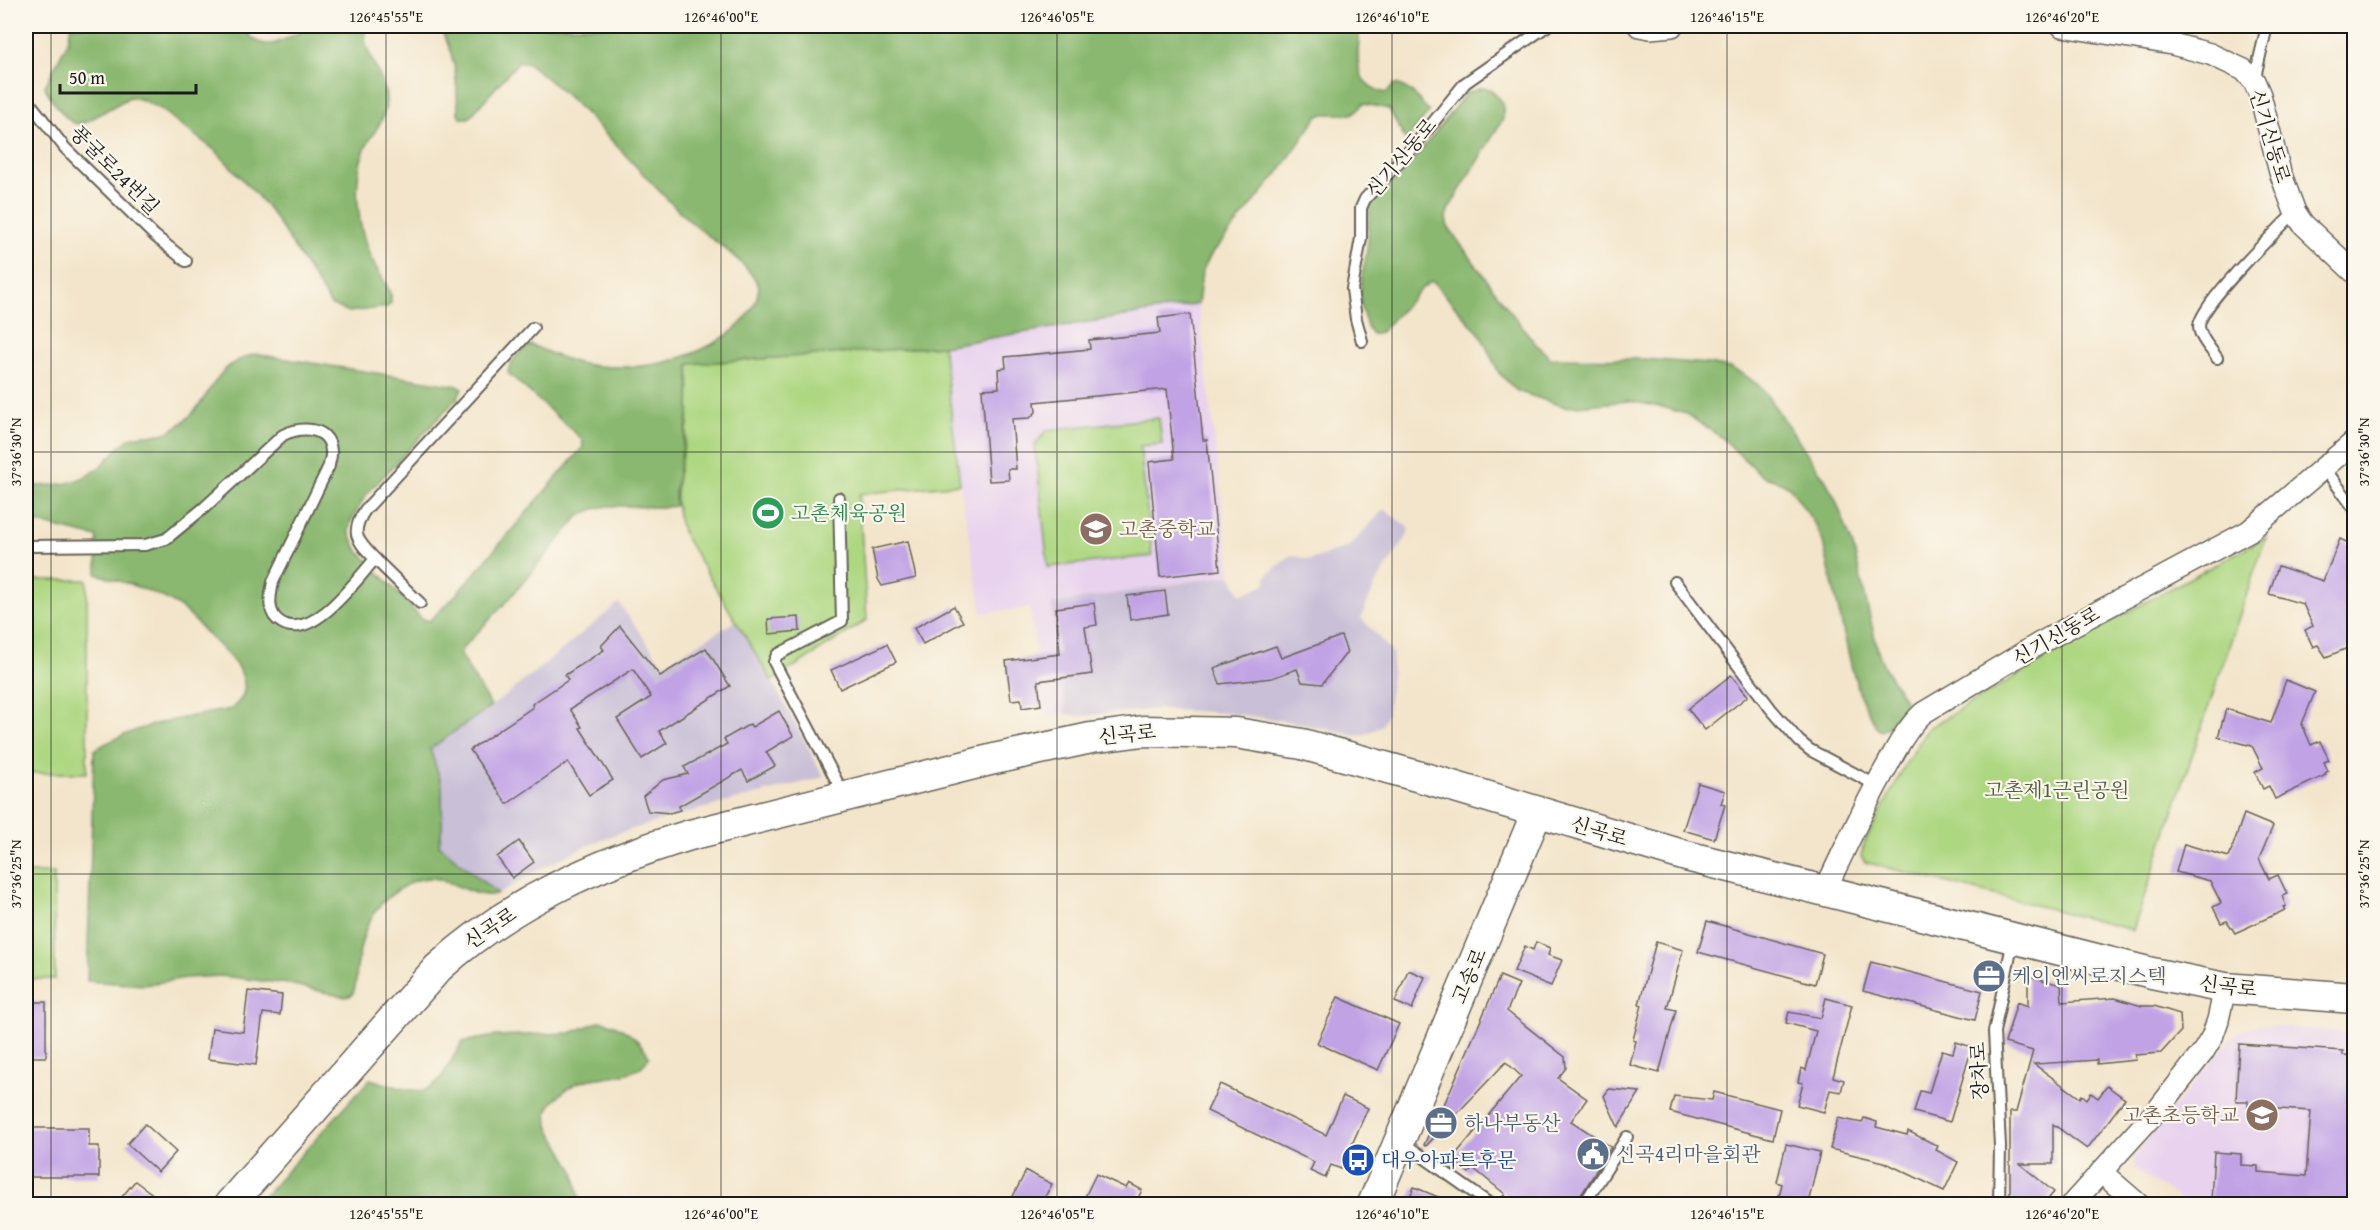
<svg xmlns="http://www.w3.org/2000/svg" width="2380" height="1230" font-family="'Gentium Book Plus','Noto Serif KR',serif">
  <rect width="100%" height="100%" fill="#fbf7ec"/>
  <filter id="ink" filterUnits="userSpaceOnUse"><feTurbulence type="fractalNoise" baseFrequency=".0167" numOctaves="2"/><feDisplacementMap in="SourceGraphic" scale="12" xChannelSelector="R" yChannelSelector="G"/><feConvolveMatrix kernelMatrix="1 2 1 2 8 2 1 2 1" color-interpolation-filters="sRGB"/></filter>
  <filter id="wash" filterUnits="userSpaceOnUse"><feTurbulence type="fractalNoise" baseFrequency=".008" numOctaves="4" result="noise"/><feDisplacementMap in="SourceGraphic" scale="24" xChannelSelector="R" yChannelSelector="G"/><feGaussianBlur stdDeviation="1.35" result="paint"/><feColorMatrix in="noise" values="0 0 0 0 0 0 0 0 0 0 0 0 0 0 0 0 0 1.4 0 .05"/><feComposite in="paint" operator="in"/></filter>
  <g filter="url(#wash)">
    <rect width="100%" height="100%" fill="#f3e5cb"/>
    <g fill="#e8d2ee">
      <polygon points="1198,304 1231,575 1051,604 1066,714 1045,717 1030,608 982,613 960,484 943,346"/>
      <polygon points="2260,1025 2354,1033 2354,1204 2188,1204 2145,1177 2134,1167 2133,1157 2229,1041 2242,1030"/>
    </g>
    <g fill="#c9bfd7">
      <polygon points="1384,509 1409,528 1407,536 1375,585 1361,618 1391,651 1393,656 1388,711 1382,726 1361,736 1280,720 1226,713 1159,709 1079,716 1066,714 1051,604 1231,575 1241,595 1265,584 1267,575 1291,555 1310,560 1349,547"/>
      <polygon points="619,603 663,665 736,621 772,681 824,777 693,811 616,834 584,847 538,870 498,894 439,845 442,827 442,785 430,749 504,697"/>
    </g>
    <g fill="#aed782" stroke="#657a4f" stroke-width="1.5">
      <path d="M943,346L960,484L859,494L867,620L772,681L684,535C667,494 682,466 688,425C690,404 690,384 689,364Z"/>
      <polygon points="1159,418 1162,444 1140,446 1152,556 1048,567 1035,445 1047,430"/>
      <polygon points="2266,537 2133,930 1865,862 1861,856 1865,842 1905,765 1928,728 2103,625"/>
      <rect x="26" y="580" width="61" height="193"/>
      <polygon points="26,873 54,873 55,979 26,979"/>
    </g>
    <g fill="#8ab870" stroke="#536a46" stroke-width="1.5">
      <path d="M71,26H241C269,64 287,31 319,26C334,23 351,25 366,26C359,50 385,73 386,99C387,123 368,135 362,157C353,188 358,226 370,256C376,270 387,282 391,296V303L387,307L349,312L331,305L272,213L255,193L217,152L160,109L143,100L130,97L86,122C81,124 76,125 72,122C64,117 47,95 45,86L68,41Z"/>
      <path d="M438,26H1359C1360,55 1348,83 1386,93L1395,84C1409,86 1421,102 1429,112L1408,138L1405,139L1389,109L1364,104L1352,114H1323L1317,117L1279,172L1210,256L1202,272L1198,304L943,346L689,364V412L675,491V506C638,512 614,496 579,516L509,599L462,649L460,655L491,706L430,749L442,785V827L439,845L498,894C473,900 455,880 432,878C418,878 409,883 398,890C369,908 361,936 357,968C356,977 357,987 352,995L345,997L289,984L221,976L185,978L144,985L87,981L94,750C141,722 179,719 231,709C265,684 227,654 208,635C198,625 191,614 178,606C154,590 124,583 97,574V537L26,520V486C50,486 75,486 96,470C108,461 117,447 129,439C141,432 153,437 165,433C174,431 184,421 191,415C217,387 213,366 255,354L458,386L462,388L458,397L366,495L350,523L349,532L357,549L421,618L429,621L455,596L583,447L582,439L508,373C509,362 521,349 531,345C552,354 573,364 596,366C619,368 648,367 670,361C706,351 756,327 759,286C742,255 708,239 683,215C632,165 587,108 530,65L519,61L469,118H460L458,113C457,83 456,51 438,26Z"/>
      <path d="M1482,88L1490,89L1503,103V119L1448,210L1446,218L1448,227L1509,310L1535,343L1550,358L1643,359L1709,364L1730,368L1743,374L1762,388L1826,481L1835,498L1853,546L1879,655L1886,670L1905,700V704L1886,729L1881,731L1877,728L1861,698L1852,669L1823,542L1816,526L1791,489L1783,483L1762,476L1721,437L1686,414L1662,407L1629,401L1565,407L1517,391L1499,373L1480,334L1432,281L1420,290L1382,331L1377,334H1372C1367,329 1366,323 1364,317C1355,290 1365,269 1368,243C1369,230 1367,217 1371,205L1408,167L1466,93Z"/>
      <path d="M601,1021C619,1024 642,1040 649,1057C638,1080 604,1074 583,1081C569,1085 554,1098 547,1111L548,1126L574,1171L581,1204H257L370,1079C432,1098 430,1099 462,1042L496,1036L570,1033Z"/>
    </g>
    <g id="blocks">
      <g fill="#c0a2e5">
        <polygon points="1190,314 1203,440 1207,440 1220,570 1160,577 1149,462 1174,459 1167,389 1035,402 1036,412 1030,418 1012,419 1016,469 1008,469 1009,480 989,481 982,389 999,388 998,369 1006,368 1005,357 1090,349 1089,340 1160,333 1158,318"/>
        <polygon points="2340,539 2355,546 2355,645 2326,657 2318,645 2313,647 2305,630 2313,626 2303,604 2269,594 2278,566 2323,581"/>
        <polygon points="908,541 916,578 882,586 878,579 872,549"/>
        <polygon points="1165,591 1168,614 1130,620 1127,596"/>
        <polygon points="1094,603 1097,625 1085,627 1092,674 1038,681 1041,705 1022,708 1021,699 1011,700 1006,661 1060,654 1056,608"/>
        <polygon points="954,606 963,622 923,644 914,628"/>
        <polygon points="799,617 800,631 769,634 768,619"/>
        <polygon points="620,626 660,676 706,648 730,686 659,731 667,743 642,759 617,719 651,697 633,669 570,709 582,727 580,728 613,780 589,795 568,762 507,804 470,750 533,707 532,704 568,680 565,675 604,650 601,646"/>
        <polygon points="1341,636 1347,652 1322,684 1302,682 1297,669 1272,678 1220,684 1214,668 1276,646 1281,658"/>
        <polygon points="887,644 896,662 840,689 831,670"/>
        <polygon points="1731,675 1748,696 1705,730 1688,709"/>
        <polygon points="2286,680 2315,692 2302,724 2311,745 2320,741 2329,760 2324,762 2328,771 2325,773 2326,775 2275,799 2269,786 2263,789 2255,772 2263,768 2252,746 2218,737 2226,709 2271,723"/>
        <polygon points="779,711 793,736 766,752 775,766 748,781 742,770 679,806 680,810 670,813 648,811 643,796 663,780 688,774 684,767 727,744 724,739 750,724 752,727"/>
        <polygon points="1698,783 1725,791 1721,804 1725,805 1714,839 1683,830"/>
        <polygon points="2244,814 2273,826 2259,859 2269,879 2278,875 2287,894 2282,896 2286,906 2283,907 2285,910 2235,933 2227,921 2221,923 2213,907 2221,903 2210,881 2176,872 2184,844 2229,857"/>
        <polygon points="519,841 534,862 512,878 497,857"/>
        <polygon points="1707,921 1823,954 1815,984 1698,952"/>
        <polygon points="1536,942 1550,948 1548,955 1562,960 1551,986 1514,971 1525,946 1533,950"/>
        <polygon points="1656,942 1683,950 1667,1008 1676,1010 1659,1073 1630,1065 1636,1041 1633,1040 1642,1005 1639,1004"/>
        <polygon points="1871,962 1982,991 1975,1020 1863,991"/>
        <polygon points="1408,970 1425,977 1412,1009 1395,1002"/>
        <polygon points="1500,976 1519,984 1507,1011 1565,1057 1566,1068 1558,1078 1587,1099 1571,1121 1611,1147 1583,1192 1571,1204 1497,1204 1505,1194 1473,1168 1469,1173 1452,1159 1521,1076 1506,1062 1426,1146 1424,1145 1441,1106 1443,1107"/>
        <polygon points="2028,976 2061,985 2062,1002 2115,998 2142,1006 2154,1006 2180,1014 2181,1031 2161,1053 2135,1055 2136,1060 2097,1064 2097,1060 2034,1064 2080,1098 2082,1095 2087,1099 2091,1093 2098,1098 2107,1086 2125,1099 2087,1149 2053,1124 2053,1164 2020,1164 2054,1192 2044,1204 2010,1204 2010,1112 2016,1112 2033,1051 2005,1043 2017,1002 2028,1006"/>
        <polygon points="248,991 282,995 280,1015 263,1013 256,1065 208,1059 212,1028 243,1032"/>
        <polygon points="1338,997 1399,1024 1378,1070 1317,1043"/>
        <polygon points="1826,998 1852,1005 1833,1077 1844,1080 1841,1092 1830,1090 1824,1112 1797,1105 1803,1083 1798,1082 1801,1068 1806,1070 1816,1031 1786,1023 1789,1012 1821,1018"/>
        <rect x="26" y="1002" width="20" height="55"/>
        <polygon points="1956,1042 1972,1047 1950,1122 1914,1112 1920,1091 1929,1093 1942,1050 1953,1053"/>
        <polygon points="2239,1044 2343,1051 2343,1055 2355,1056 2355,1203 2326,1200 2325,1204 2257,1204 2211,1201 2214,1152 2241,1154 2241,1165 2258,1166 2258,1172 2306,1176 2311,1111 2248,1107 2248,1101 2236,1101"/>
        <polygon points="1220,1084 1326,1135 1343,1096 1368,1108 1341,1169 1331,1165 1325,1178 1310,1171 1314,1162 1207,1111"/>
        <polygon points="1609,1089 1640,1092 1618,1127 1604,1096"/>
        <polygon points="1714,1092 1780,1109 1773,1139 1670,1112 1674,1096 1712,1100"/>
        <polygon points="1838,1118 1862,1123 1864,1118 1877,1122 1876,1127 1907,1135 1908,1131 1938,1146 1936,1150 1958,1162 1944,1191 1884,1162 1830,1149"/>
        <polygon points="145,1124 176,1152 158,1172 127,1144"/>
        <polygon points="26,1128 89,1128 89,1146 99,1146 99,1177 26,1177"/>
        <polygon points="1786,1144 1820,1152 1808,1204 1777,1204 1782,1184 1777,1182"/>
        <polygon points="1026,1171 1052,1184 1041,1204 1009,1204"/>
        <polygon points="1096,1174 1126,1188 1129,1183 1142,1190 1135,1204 1091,1204 1083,1201"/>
        <polygon points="135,1181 166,1204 116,1204"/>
        <polygon points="1414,1187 1455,1204 1407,1204"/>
      </g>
    </g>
  </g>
  <g filter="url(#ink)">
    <use href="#blocks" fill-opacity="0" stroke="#676259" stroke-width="1.5"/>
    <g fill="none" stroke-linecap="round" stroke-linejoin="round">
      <defs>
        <g id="lane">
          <polyline points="2254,81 2267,26"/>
          <polyline points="26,98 65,148 155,236 186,261"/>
          <polyline points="1362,341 1356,319 1352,289 1361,238 1361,208 1365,199 1419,140 1465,83 1547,26"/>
          <path d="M2217,358C2211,349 2199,337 2199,326C2201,303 2276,232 2295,212"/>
          <polyline points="2325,469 2354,508"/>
          <polyline points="839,498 842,621 777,655 774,662 843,793"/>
          <path d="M26,546L145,545L166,539L205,507L283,435C300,427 329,425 331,451C332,456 329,462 329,466L273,582C270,597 266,614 282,623C313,641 356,580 375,559C358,541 349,534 365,510L533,328"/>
          <polyline points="375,559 420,603"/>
          <polyline points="1675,582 1771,709 1799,741 1810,750 1876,785"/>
          <polyline points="1402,1142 1490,1204"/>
          <polyline points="1584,1204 1627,1137"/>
          <polyline points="1999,1204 2000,1146 1994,1032 2013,940"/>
        </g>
        <g id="street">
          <polyline points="1639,26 1650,28 1672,26"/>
          <polyline points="2062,26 2172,44 2210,54 2244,70 2254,81 2260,95 2280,172 2295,212 2303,224 2354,272"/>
          <path d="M1825,890C1845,849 1864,806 1887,766C1897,747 1907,728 1923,713L2040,643L2249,531L2354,442"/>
          <polyline points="2101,1172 2138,1204"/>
          <polyline points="2072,1204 2160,1107 2203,1052 2212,1037 2218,1020 2225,988"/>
        </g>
        <g id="secondary">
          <path d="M230,1204L438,968C510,902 598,863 690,835L994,759L1091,738L1143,731L1236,733L1302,744L1442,783L1686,856L2152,973L2225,988L2354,998"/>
          <polyline points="1373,1204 1537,812"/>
        </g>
      </defs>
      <use href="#lane" stroke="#676259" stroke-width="14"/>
      <use href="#street" stroke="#676259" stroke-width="24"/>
      <use href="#secondary" stroke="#676259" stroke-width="33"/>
      <use href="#lane" stroke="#fff" stroke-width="10"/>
      <use href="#street" stroke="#fff" stroke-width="21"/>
      <use href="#secondary" stroke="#fff" stroke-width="30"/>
    </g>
  </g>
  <path fill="none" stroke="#1c1c1c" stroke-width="1.5" stroke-opacity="0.45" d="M51,26V1204M386,26V1204M721,26V1204M1057,26V1204M1392,26V1204M1727,26V1204M2062,26V1204M26,31H2354M26,452H2354M26,874H2354"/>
  <defs>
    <symbol id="stadium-disc" viewBox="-11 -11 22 22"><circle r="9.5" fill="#2e9e5b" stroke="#fbf7ec"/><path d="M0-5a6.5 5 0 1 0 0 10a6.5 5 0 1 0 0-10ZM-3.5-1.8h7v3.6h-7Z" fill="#fff"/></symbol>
    <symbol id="school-disc" viewBox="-11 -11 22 22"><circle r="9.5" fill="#8d6e63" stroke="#fbf7ec"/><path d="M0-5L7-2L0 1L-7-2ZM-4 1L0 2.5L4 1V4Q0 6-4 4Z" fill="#fff"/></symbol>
    <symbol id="office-disc" viewBox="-11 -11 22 22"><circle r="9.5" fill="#5c6f8a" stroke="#fbf7ec"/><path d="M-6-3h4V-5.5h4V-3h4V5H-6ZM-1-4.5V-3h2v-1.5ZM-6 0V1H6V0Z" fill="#fff"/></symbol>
    <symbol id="civic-disc" viewBox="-11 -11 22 22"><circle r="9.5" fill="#5c6f8a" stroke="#fbf7ec"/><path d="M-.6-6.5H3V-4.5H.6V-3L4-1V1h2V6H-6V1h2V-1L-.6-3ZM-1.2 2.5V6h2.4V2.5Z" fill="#fff"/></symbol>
    <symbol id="bus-disc" viewBox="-11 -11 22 22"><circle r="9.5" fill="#1a4fb4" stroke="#fbf7ec"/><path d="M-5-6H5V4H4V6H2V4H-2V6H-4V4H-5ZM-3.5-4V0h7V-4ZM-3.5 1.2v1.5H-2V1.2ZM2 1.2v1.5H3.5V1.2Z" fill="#fff"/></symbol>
  </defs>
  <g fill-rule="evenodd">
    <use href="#stadium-disc" x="749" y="494" width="38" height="38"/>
    <use href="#school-disc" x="1077" y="510" width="38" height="38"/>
    <use href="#office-disc" x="1970" y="957" width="38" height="38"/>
    <use href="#school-disc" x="2243" y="1096" width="38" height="38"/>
    <use href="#office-disc" x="1422" y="1104" width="38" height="38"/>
    <use href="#civic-disc" x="1574" y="1135" width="38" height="38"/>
    <use href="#bus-disc" x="1339" y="1141" width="38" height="38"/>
  </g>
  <g text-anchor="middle" stroke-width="4.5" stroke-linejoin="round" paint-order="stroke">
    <g font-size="20" fill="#1c1c1c" stroke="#fbf7ec">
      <text transform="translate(2270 136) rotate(73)" y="7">신기신동로</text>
      <text transform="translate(1401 158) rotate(-50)" y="7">신기신동로</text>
      <text transform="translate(115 170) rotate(45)" y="7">풍굴로24번길</text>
      <text transform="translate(2056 636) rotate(-30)" y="7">신기신동로</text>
      <text transform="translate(1127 734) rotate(-6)" y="7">신곡로</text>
      <text transform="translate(1599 831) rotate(17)" y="7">신곡로</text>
      <text transform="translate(490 928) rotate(-34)" y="7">신곡로</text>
      <text transform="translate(1469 976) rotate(-67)" y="7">고송로</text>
      <text transform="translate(2228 986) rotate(7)" y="7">신곡로</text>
      <text transform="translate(1979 1071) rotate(-93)" y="7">장차로</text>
    </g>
    <g font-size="20" fill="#27864d" stroke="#fbf7ec" text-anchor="start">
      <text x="791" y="520">고촌체육공원</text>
    </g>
    <g font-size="20" fill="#785e54" stroke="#fbf7ec" text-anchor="start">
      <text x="1119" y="536">고촌중학교</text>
      <text x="2239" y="1122" text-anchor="end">고촌초등학교</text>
    </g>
    <g font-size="20" fill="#4f5d40" stroke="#fbf7ec">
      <text x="2057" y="797">고촌제1근린공원</text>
    </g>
    <g font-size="20" fill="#4e5e75" stroke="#fbf7ec" text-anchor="start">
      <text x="2012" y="983">케이엔씨로지스텍</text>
      <text x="1464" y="1130">하나부동산</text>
      <text x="1616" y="1161">신곡4리마을회관</text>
    </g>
    <g font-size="20" fill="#164399" stroke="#fbf7ec" text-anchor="start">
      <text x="1381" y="1167">대우아파트후문</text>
    </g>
  </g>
  <rect width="2380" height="1230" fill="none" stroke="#fbf7ec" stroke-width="66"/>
  <path d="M60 84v9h136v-9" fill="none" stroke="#1c1c1c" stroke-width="3"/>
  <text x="69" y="84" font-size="18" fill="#1c1c1c" stroke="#fbf7ec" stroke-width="4.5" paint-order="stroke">50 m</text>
  <rect x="33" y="33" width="2314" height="1164" fill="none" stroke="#1c1c1c" stroke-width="2"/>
  <g font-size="15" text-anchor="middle" fill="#1c1c1c">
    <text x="386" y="22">126°45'55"E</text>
    <text x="721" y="22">126°46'00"E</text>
    <text x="1057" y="22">126°46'05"E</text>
    <text x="1392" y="22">126°46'10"E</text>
    <text x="1727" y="22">126°46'15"E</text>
    <text x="2062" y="22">126°46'20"E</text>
    <text transform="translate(16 452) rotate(-90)" y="5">37°36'30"N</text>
    <text transform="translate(2364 452) rotate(-90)" y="5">37°36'30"N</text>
    <text transform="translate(16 874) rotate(-90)" y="5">37°36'25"N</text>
    <text transform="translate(2364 874) rotate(-90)" y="5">37°36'25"N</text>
    <text x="386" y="1219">126°45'55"E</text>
    <text x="721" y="1219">126°46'00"E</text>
    <text x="1057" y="1219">126°46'05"E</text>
    <text x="1392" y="1219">126°46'10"E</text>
    <text x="1727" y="1219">126°46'15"E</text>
    <text x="2062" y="1219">126°46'20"E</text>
  </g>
</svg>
